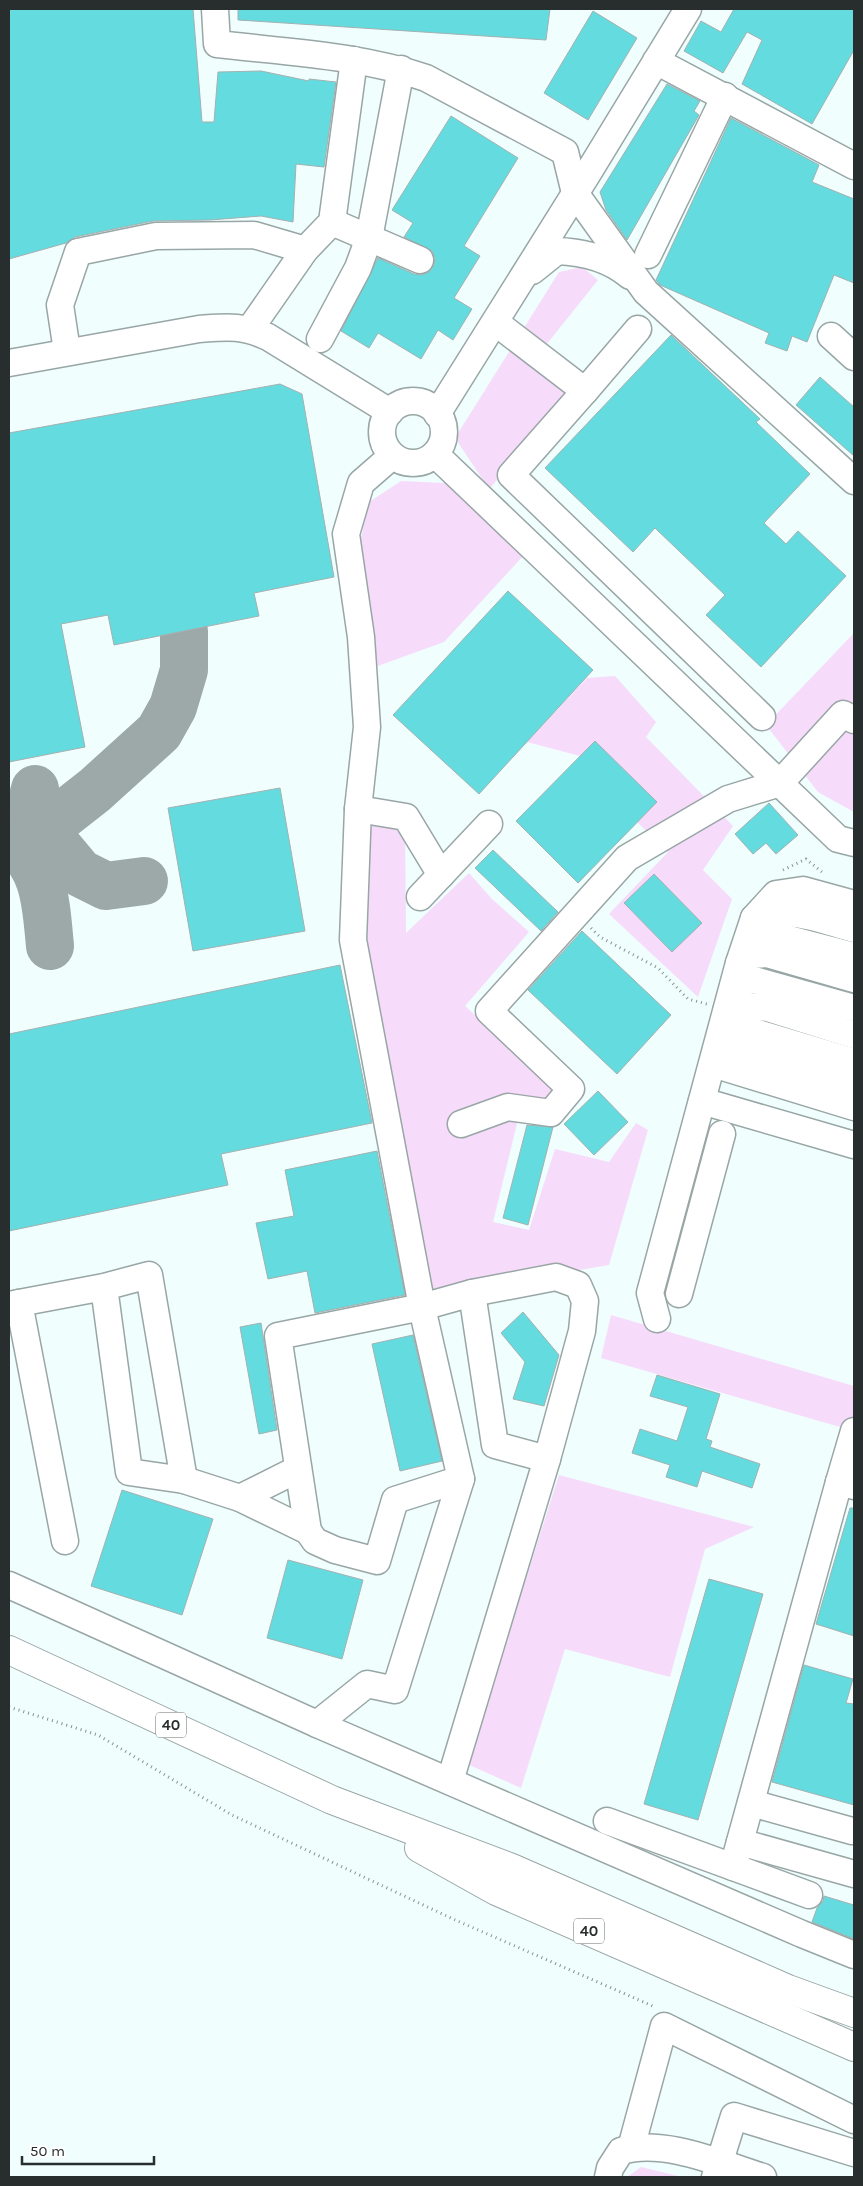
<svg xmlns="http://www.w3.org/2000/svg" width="863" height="2186" font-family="Karla,sans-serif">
  <rect width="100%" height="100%" fill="#f0fefe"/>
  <g fill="#f7dbfa">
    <polygon points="582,267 598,280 534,360 575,392 489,489 455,438 559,272"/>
    <polygon points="401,481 445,483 524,555 444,642 375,667 358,552 369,502"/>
    <polygon points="854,633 854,812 818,792 766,725"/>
    <polygon points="615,676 656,722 646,737 733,826 703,870 732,899 698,997 609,914 668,852 637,822 580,756 527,742 587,678"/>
    <polygon points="366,819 405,825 406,933 469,873 492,899 529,932 465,1006 562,1093 551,1106 522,1103 493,1222 529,1230 555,1149 609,1162 636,1123 648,1130 609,1265 431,1295 363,948"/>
    <polygon points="611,1315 854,1386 854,1431 601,1358"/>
    <polygon points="559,1475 754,1527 705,1549 670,1677 565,1649 521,1788 467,1764"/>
    <polygon points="641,2167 682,2177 627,2177"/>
  </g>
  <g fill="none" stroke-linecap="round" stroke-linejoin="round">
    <g stroke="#9da8a8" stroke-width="48">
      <polyline points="44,830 80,873 106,886 144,881"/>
      <path d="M9,834C26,822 30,809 35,789"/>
      <polyline points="9,836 44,830 95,790 159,732 173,707 184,670 184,631"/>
      <path d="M9,840C46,865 46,906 50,946"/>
    </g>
  </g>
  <g fill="#64dbde" stroke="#a4b1b1">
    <polygon points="9,9 193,9 202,122 214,122 218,72 261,71 309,81 309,79 336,82 324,167 296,164 293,222 261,216 210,220 153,221 75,237 66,243 9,259"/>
    <polygon points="238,9 550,9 546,40 238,20"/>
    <polygon points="734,9 854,9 854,50 812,124 742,84 762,40 747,32 723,73 684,51 701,21 721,32"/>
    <polygon points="593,11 637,38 588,120 544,93"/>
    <polygon points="667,84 700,101 694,111 699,115 627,240 606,210 600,192"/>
    <polygon points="451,116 518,158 464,246 480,256 454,298 472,309 453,340 438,330 421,359 378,333 369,348 341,331 378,258 414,274 421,275 429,272 434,265 435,258 432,251 404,237 413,223 392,210"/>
    <polygon points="731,118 819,165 812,182 854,199 854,283 834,275 807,342 792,336 787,351 765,343 769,333 660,285 656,280"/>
    <polygon points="671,335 760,419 756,422 810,474 764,523 786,544 798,531 846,576 761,667 706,615 725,595 655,528 633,552 545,468"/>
    <polygon points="820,377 854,407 854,456 796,405"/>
    <polygon points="280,384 302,394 334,577 254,593 259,616 114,645 108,615 61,624 85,747 9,762 9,433"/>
    <polygon points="508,591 593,670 479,794 393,715"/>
    <polygon points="595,741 657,802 578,883 516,821"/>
    <polygon points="280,788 305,931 193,951 168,808"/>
    <polygon points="769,803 798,835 776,854 766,843 753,854 735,834"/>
    <polygon points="493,850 558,912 541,931 475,868"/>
    <polygon points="654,874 702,923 672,952 624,903"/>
    <polygon points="582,931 671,1015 617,1074 528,990"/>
    <polygon points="340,965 372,1123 221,1154 228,1185 9,1231 9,1034"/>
    <polygon points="598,1091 628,1122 594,1155 564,1124"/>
    <polygon points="527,1125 553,1127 528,1225 503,1218"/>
    <polygon points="377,1151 405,1295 315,1313 307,1271 268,1279 256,1223 294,1216 285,1170"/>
    <polygon points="523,1312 559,1355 544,1406 513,1399 525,1362 501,1333"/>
    <polygon points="261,1323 277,1430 259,1434 240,1327"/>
    <polygon points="413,1335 442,1461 400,1471 372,1344"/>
    <polygon points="657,1375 720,1394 706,1439 712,1441 710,1447 760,1464 752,1488 702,1471 697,1487 666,1477 670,1465 632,1453 640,1429 677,1441 688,1407 650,1396"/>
    <polygon points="122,1490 213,1519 182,1615 91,1586"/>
    <polygon points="850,1508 854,1508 854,1636 816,1624"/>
    <polygon points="288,1560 363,1580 342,1659 267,1638"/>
    <polygon points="709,1579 763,1594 698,1820 644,1804"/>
    <polygon points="804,1665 853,1679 846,1703 854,1704 854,1805 772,1782"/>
    <polygon points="824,1896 854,1905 854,1939 812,1922 817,1908 823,1901"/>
  </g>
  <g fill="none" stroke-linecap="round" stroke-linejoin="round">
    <defs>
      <g id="minor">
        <path d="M215,9L217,44C286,52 359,55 426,78L565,152L575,193L646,292L854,481"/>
        <polyline points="656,61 854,166"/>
        <polyline points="332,222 420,260"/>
        <polyline points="648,255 725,96"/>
        <path d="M532,271L557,251C584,252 609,258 630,276"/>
        <polyline points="495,322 585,391 638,329"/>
        <polyline points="250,329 305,250 332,222 354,60"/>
        <polyline points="831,336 854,357"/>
        <polyline points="320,339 358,268 369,238 401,69"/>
        <polyline points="67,351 60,305 78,252 156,236 254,235 305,250"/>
        <path d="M9,363L199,329C228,327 241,325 268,337L390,412"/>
        <polyline points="585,391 511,475 762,717"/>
        <circle cx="413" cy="432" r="31"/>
        <polyline points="437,414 588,173 688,9"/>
        <polyline points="435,454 838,839 854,843"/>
        <polyline points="392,456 361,483 346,534 361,637 367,727 358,809 353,940 423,1312 461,1479 395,1690 367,1684 317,1724 802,1934 854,1955"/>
        <polyline points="358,809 406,817 441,875"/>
        <polyline points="420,897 489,824"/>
        <path d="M754,918C791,906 818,919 854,929"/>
        <polyline points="744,949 759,936 770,934 854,956"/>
        <polyline points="739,963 752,955 767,954 854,979"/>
        <polyline points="733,987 742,982 754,980 854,1008"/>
        <polyline points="727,1009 738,1005 768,1008 854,1035"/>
        <polyline points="721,1035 733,1028 741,1028 854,1062"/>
        <polyline points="716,1050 732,1050 854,1086"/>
        <polyline points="713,1064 854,1107"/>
        <polyline points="702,1101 854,1145"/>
        <polyline points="461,1124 508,1107 551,1113 571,1089 489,1011 627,858 728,799 780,783 843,714 854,720"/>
        <polyline points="679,1294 722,1134"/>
        <polyline points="19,1303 104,1287 149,1275 184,1480 129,1472 104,1287"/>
        <polyline points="9,1305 19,1303 65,1541"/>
        <polyline points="657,1319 650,1293 739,963 754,918 776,894 803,890 854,904"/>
        <polyline points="298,1469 240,1498 308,1531"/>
        <polyline points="461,1479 395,1500 377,1561 335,1550 315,1541 308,1531 278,1336 422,1307 472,1293 495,1445 547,1459"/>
        <polyline points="184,1480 240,1498"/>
        <polyline points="839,1482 854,1431"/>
        <polyline points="9,1585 317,1724"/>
        <polyline points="450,1781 547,1459 582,1331 585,1301 578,1285 556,1277 472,1293"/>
        <polyline points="751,1803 852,1831"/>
        <polyline points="607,1821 733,1867"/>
        <polyline points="740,1842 854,1874"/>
        <polyline points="809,1895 733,1867 839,1482 854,1486"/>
        <polyline points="631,2148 664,2026 854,2120"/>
        <path d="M608,2177L610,2168L621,2151C664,2138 721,2164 763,2177"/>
        <polyline points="715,2177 734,2116 854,2153"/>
      </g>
      <g id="highway">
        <polyline points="9,1650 332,1800 512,1868 788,1989 854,2013"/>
        <polyline points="419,1848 496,1891 854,2047"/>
      </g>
    </defs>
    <use href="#minor" stroke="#99a6a6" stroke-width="29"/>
    <use href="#highway" stroke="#99a6a6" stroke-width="30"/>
    <g stroke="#899393" stroke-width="3" stroke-dasharray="1 4" stroke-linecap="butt">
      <polyline points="783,870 806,859 822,872"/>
      <polyline points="591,928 600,937 658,968 688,999 707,1004"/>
      <polyline points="9,1707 98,1735 232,1815 453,1919 655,2007"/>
    </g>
    <use href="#minor" stroke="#fff" stroke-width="26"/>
    <use href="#highway" stroke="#fff" stroke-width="28"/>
  </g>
  <g text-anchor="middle" stroke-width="4.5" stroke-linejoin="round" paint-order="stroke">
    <g fill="#fff" stroke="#686c6c" stroke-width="1">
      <rect x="156" y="1712.5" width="30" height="25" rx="4"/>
      <rect x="574" y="1918.5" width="30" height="25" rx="4"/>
    </g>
    <g font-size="15" font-weight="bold" fill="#282d2d">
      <text x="171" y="1730">40</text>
      <text x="589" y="1936">40</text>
    </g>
  </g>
  <rect width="863" height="2186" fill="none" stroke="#282d2d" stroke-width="20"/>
  <path d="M22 2156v8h132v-8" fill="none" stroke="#282d2d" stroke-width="2.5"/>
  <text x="30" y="2156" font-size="15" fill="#282d2d" stroke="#ffffff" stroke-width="4" paint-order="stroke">50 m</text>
</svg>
